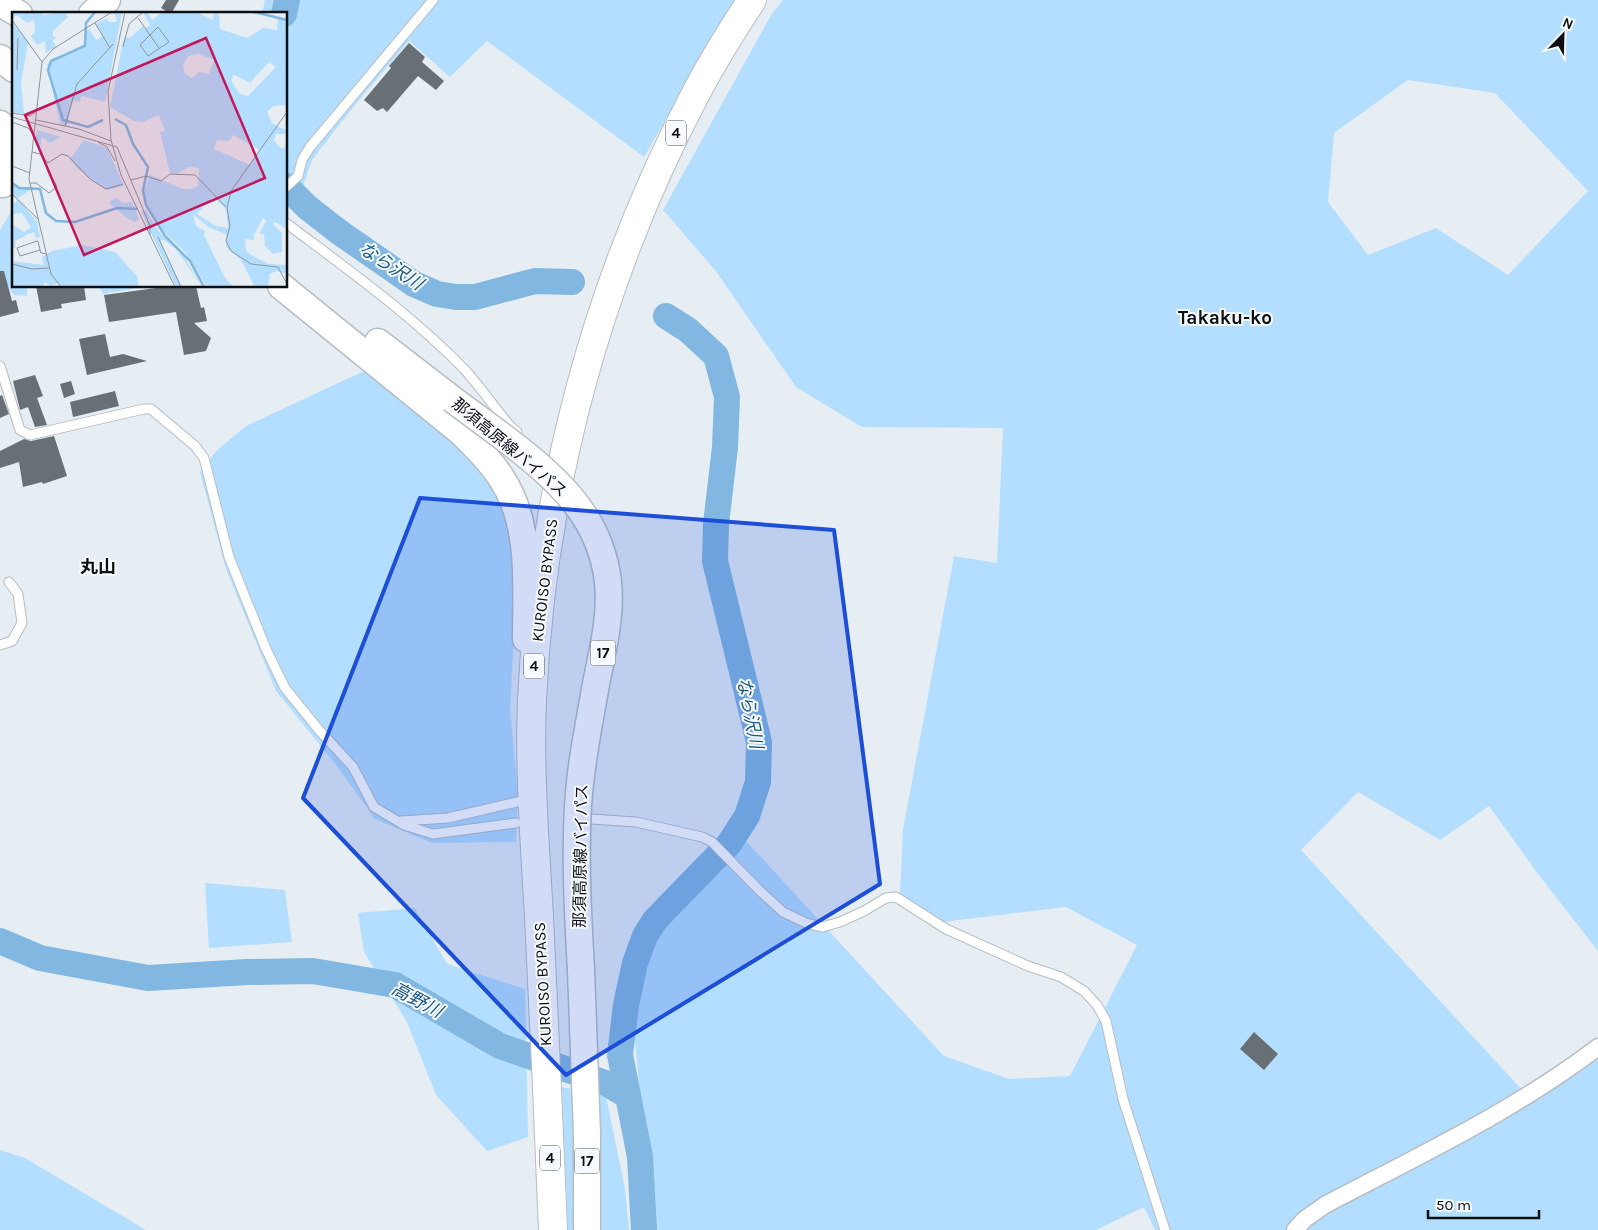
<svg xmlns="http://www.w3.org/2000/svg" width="1598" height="1230" font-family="Karla,'Noto Sans JP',sans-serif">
  <rect width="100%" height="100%" fill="#e6eef4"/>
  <g fill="#b3deff" fill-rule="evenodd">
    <polygon points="265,0 735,0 644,157 487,41 450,77 409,41 350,111 312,160 303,186 286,204 286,14 262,14"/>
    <path d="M783,0H1598V951L1538,874L1489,806L1440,840L1358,792L1301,850L1523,1091L1598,1037V1230H1155L1144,1207L1096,1230H654L650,1167L639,1086L633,1018L654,943L685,901L746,841L944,1056L1009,1079L1070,1076L1137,945L1066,907L943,922L900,894L903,830L954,556L997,563L1003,428L862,427L796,387L715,270L663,210L771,15ZM1408,80L1495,93L1588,191L1508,275L1436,228L1368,255L1328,202L1334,133Z"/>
    <polygon points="14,206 14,286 27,286 27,296 14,295 0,275 0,230"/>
    <polygon points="99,286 149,286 103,294"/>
    <polygon points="364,371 440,427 475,460 506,508 517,578 510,709 518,793 516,842 432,843 375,819 337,766 276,691 226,569 200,472 217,450 246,426"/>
    <polygon points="205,883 285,890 292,942 209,948"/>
    <polygon points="415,908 447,964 525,989 528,1137 487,1151 436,1095 407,1022 364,952 358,913"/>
    <polygon points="562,1087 606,1096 625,1189 629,1230 568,1230"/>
    <polygon points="0,1150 25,1158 146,1230 0,1230"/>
  </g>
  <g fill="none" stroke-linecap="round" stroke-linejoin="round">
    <g stroke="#81b7e0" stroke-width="26">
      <polyline points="284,14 287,0"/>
      <polyline points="286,186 307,207 339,232 414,284 437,294 456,297 475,297 535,281 572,282"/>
      <polyline points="0,941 40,958 148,978 247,972 313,971 395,985 500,1046 608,1084 628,1096"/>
      <polyline points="644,1230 640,1157 620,1055 626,1005 635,963 645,936 655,920 729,844 747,816 758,782 759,742 715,561 716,524 725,447 727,397 716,356 688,330 666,316"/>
    </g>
  </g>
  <g fill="#697075">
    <polygon points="166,0 179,0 171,14 161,8"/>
    <polygon points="409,43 425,57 422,62 444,81 436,90 418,76 387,112 383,108 377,111 364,100 391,68 389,66"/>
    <polygon points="0,271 4,271 12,301 16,300 19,312 0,317"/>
    <polygon points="36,286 84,286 86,300 61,304 62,308 41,312"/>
    <polygon points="155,286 175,286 175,288 196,286 201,308 204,307 207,321 194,323 211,338 206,351 184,355 176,312 109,322 104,295 156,288"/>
    <polygon points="105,334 110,357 123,354 147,361 87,375 79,339"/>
    <polygon points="35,375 43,396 37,398 47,425 35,427 28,407 20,410 13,381"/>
    <polygon points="71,381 75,394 64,398 60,384"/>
    <polygon points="115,391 119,406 73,417 70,402"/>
    <polygon points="2,395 9,414 0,418 0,396"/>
    <polygon points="54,436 67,476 43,484 42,482 23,487 19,462 0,468 0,451 24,439 31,441"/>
    <polygon points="1254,1032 1278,1054 1264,1070 1240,1049"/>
  </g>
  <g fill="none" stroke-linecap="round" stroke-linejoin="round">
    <defs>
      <g id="lane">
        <polyline points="286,187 298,176 302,160 310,147 433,0"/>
        <path d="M286,223C347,269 412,315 465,370C481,388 495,408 510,426L517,432"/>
        <polyline points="0,366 20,430 30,435 144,409 151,409 195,446 204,458 229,557 266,649 285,688 319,730 353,767 374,807 404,825 433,834 516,823"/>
        <polyline points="0,645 12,641 22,623 18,594 9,582"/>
        <polyline points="591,819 636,822 702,837 712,842 759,890 783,912 806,923 822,927 840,922 864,911 886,898 896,897 946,929 1028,966 1061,977 1084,991 1097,1005 1106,1021 1123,1099 1165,1230"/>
        <polyline points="401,821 448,818 530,799"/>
      </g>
      <path id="street" d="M1295,1230L1305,1219L1325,1205C1418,1156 1514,1111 1598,1047"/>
      <g id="primary">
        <polyline points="0,3 19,14"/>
        <polyline points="92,14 107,0"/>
        <polyline points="0,58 14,69"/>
        <path d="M0,124C13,144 9,162 3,184"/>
        <path d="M281,286L462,433C476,447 491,461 502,479C532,525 526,587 526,639"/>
        <polyline points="378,342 452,399"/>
        <polyline points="581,970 587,1134 587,1230"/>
      </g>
      <path id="highway" d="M553,1230C549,1126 544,1021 539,917C535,845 529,772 532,700C542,488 597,280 696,93C713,61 732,30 752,0"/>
    </defs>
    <use href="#lane" stroke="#b6bdc3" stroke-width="11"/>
    <use href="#street" stroke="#b6bdc3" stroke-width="19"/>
    <use href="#primary" stroke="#b6bdc3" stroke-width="29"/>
    <use href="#highway" stroke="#b6bdc3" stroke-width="30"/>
    <use href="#lane" stroke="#fff" stroke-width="9"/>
    <use href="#street" stroke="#fff" stroke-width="16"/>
    <use href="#primary" stroke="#fff" stroke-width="26"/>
    <use href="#highway" stroke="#fff" stroke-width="28"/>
    <defs>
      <path id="primary-bridge" d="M452,399C498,434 566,477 592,529C620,584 607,628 596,684C589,725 580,766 578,807C575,862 578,916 581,970"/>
    </defs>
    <use href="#primary-bridge" stroke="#b6bdc3" stroke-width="29" stroke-linecap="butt"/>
    <use href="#primary-bridge" stroke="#fff" stroke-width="26"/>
  </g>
  <path fill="#1d4ed8" fill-opacity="0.2" stroke="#1d4ed8" stroke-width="4" stroke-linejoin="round" d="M420,498L834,530L880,884L566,1075L303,798Z"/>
  <g text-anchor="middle" stroke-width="4" stroke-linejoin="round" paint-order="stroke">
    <g fill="#f6fafe" stroke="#535659" stroke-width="1">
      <rect x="666" y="120.5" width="20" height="25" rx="4"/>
      <rect x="590.5" y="640.5" width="25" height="25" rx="4"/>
      <rect x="524" y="653.5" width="20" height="25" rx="4"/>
      <rect x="540" y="1145.5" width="20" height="25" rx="4"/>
      <rect x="574.5" y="1148.5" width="25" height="25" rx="4"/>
    </g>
    <g font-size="15" font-weight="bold" fill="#0d1012">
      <text x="676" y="138">4</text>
      <text x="603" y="658">17</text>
      <text x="534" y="671">4</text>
      <text x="550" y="1163">4</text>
      <text x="587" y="1166">17</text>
    </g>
    <g font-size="16" fill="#0d1012" stroke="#f6fafe">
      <text transform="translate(510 447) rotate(40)" y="6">那須高原線バイパス</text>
      <text transform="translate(544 580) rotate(-83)" y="6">KUROISO BYPASS</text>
      <text transform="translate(580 856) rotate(-89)" y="6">那須高原線バイパス</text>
      <text transform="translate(542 984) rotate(-93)" y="6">KUROISO BYPASS</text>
    </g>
    <g font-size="18" font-style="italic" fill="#1b5980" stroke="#f6fafe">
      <text transform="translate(391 266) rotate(33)" y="6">なら沢川</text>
      <text transform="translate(750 713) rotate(79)" y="6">なら沢川</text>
      <text transform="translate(417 1000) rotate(28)" y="6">高野川</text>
    </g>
    <g font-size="18" font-weight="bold" fill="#0d1012" stroke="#f6fafe">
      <text x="98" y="573">丸山</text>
    </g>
    <g font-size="19" font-weight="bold" fill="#0d1012" stroke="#f6fafe">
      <text x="1225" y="324">Takaku-ko</text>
    </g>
  </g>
  <g transform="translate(12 12)">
    <rect width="275" height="275" fill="#e6eef4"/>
    <path d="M0,0H30V3L53,0L56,5L41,19V24L45,26L40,28L44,34L34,41L33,29L25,33L19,24L23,20L22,8L15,11L5,3L0,6ZM102,0H110L93,90L70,84L67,90L61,88L55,114L48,112L35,52L72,32L73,20L77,17L84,28L91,24L84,12L95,6L97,10H105L103,2L98,3ZM131,0H135L140,8L150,0H184L201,8V0H207L208,17L235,26L251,16L265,18L266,6L275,7V93L261,94L255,100L260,111L275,119V122H264L262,129L270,137L275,133V217L263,210L261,212L270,221V240L261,242L253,234L252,222H247L254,209L251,206L242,223V228L233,227L234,239L241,244L257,252L275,253V262L264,259L258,262L256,275H243L229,248L214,235V222L196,215L181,202L184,214L193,219L192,223L213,266L222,275H195L173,240L149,217L133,188L132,179L138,163L171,177H179L186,174L187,156L177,155L164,162L158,161L148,120L153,119L147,103L131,110L122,109L98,95L112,25L118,26L131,14L133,17L138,13ZM187,42L202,48L197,62L187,60L180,66L173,62L171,54L176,44ZM257,50L264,55L236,84L228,82L220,70L221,62L238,71ZM221,123L247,138L238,153L202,137L205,128L217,129ZM201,185L214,197L216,216L204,214L185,202ZM0,10L16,30L9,71L12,102L0,100ZM25,118L49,125L38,131L30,125L28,136L23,133ZM72,128L95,136L112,174L95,178L66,157L58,147ZM0,169L9,175H17V179L6,186L0,182ZM104,186L110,191L120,190L127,207L123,210L115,206L100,194L97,190ZM6,187L25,210L28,225L24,226L22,220L16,222L3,229L4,235L0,238V212L12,220L19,215L10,201L0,202V193ZM134,198L147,220L170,242L190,275L164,237L152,228L148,229L170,275H164L129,199ZM71,233L103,240L125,264L127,275H51L46,271L38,274L34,270L29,275H0V249L32,253L30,245L40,239Z" fill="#b3deff" fill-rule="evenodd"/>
    <path fill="none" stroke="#81b7e0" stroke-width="2.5" d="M83,0L74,11L73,34L39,49L36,58L51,108L76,115L91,108M242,0L275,8M103,107L114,113L121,132L136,155L131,178L134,193L153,224L178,249L192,275M0,171L7,176L28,177L34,201L44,209L63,210L105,196L125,197"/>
    <path fill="none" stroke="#8f959a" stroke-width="1" d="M113,0L96,80L99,128L109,163L163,275M126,6L147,36M0,8L30,50M83,11L98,36M146,15L157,30L136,44L128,33ZM111,35L117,12L131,0M5,58L6,26M275,100L219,179L215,196L218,214L214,229L219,239L239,252L266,255L275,272M0,101L18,104L25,99M0,105L105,135L138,214V223M24,108L67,117L99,129M0,110L16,116L22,123M53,114L65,72L101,32M86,130L95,135L103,149M20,140L28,142L36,151L50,142L56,144L78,167L94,177L111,172M0,154L18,161M119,168L134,164L149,169L158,162L183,163L214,195M18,171H24L37,181L45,175L42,169M0,182L27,208M146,225L169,275M28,238L8,244L5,236L25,229H26L28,238L29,241L34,242M0,252L20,257L37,256M49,275L39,262L17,167L30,50L41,37L100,0"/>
    <path fill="#c2185b" fill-opacity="0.15" stroke="#c2185b" stroke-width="2.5" d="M194,26L253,166L72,243L13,103Z"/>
    <rect width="275" height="275" fill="none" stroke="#0d1012" stroke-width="2.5"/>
  </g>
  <g transform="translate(1563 35) rotate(23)" stroke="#f6fafe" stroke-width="4" paint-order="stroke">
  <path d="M0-4L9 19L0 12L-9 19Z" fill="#0d1012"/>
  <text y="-8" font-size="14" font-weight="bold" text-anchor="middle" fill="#0d1012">N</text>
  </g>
  <path d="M1428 1210v8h111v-8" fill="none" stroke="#0d1012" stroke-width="2.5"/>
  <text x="1436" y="1210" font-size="15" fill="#0d1012" stroke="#f6fafe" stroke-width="4" paint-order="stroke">50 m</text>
</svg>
